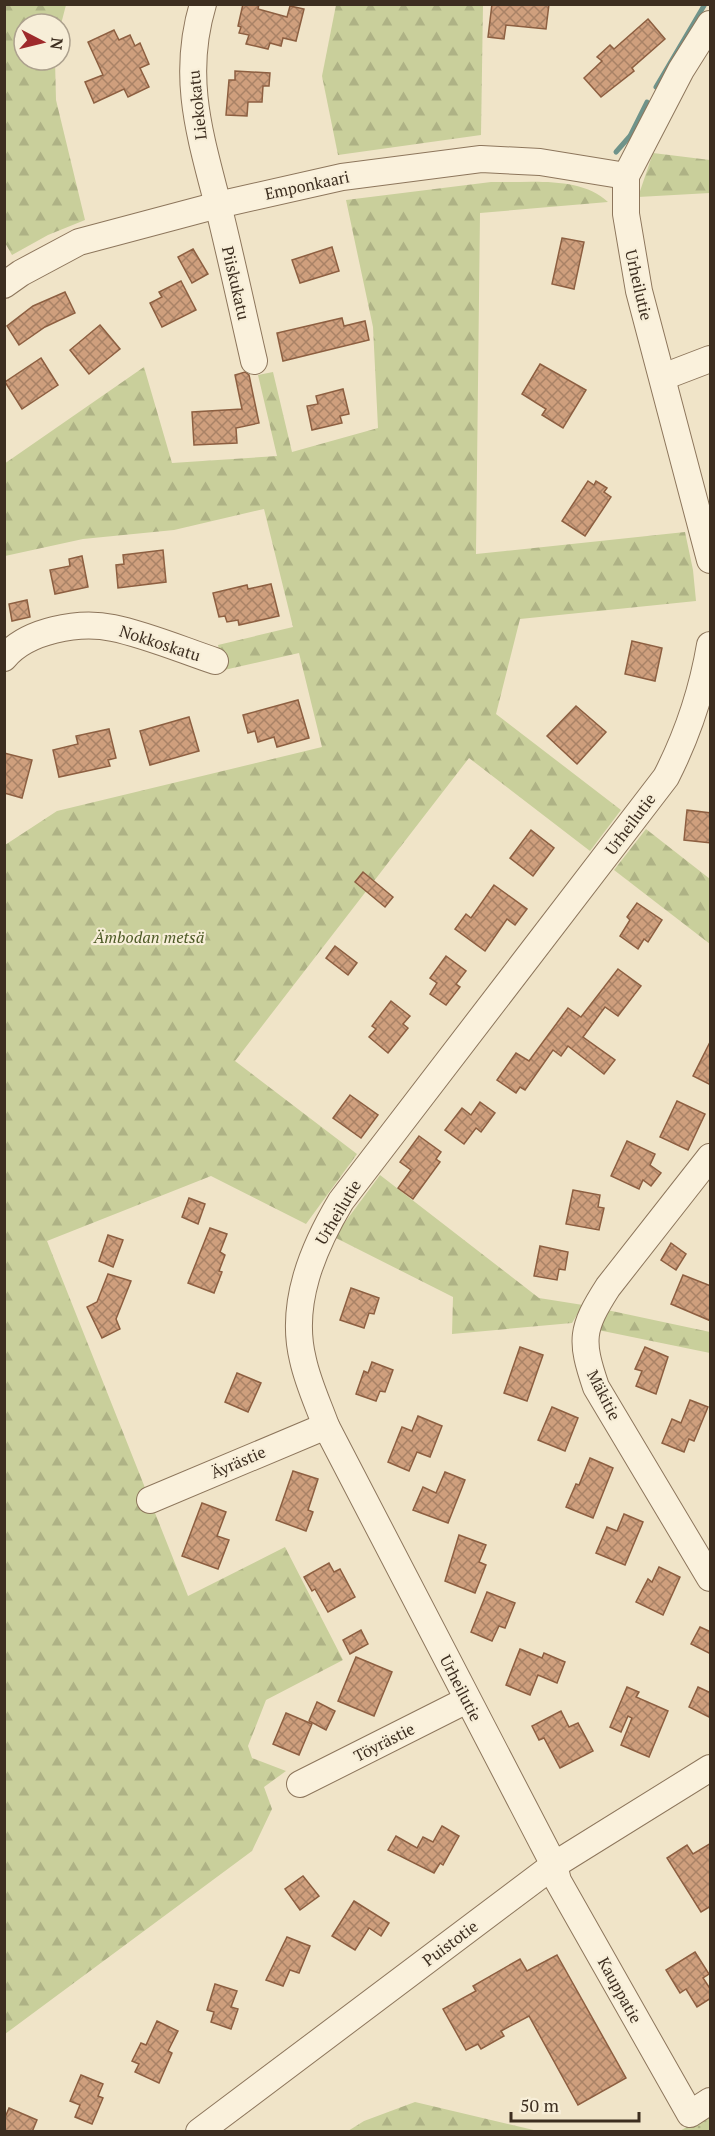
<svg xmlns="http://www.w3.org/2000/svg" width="715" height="2136" font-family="'PT Serif',serif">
  <defs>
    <pattern id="grass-dots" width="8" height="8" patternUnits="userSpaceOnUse" patternTransform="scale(1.5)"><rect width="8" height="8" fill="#c9cf9b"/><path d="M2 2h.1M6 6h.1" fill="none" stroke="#aeb285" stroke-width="1.8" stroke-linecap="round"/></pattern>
    <pattern id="forest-firs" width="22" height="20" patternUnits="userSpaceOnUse" patternTransform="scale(1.5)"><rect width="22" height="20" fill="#c9cf9b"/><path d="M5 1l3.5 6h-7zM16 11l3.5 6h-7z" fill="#aeb285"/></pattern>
    <pattern id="building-cross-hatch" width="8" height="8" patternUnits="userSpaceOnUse" patternTransform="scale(1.5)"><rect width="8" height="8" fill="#cf9f7d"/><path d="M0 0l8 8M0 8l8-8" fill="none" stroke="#a98266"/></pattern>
  </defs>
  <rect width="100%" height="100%" fill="#f0e4c8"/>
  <polygon fill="url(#grass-dots)" points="710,2113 710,2131 680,2131"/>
  <g fill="url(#forest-firs)">
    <polygon points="4,5 66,5 60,28 60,24 24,24 24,60 55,60 56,100 85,220 48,235 12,255 4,241"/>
    <polygon points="336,5 483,5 481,135 338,155 322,76"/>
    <polygon points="653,153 710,160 710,193 638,197"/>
    <path d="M491,182C526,183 581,175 608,202L480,213L476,554L685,532L693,570L696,601L520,619L496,714L621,810L590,851L469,758L235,1061L357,1154L306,1224L211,1176L47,1241L188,1596L285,1547L343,1660L266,1700L248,1746L252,1758L286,1771L264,1787L272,1809L252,1851L5,2034V845L57,811L322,747L299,653L224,670L218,645L293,627L264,509L174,530L83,539L5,556L4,464L144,367L172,463L277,456L258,375L273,372L292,452L378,428L373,327L346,200Z"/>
    <polygon points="646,829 710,879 710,944 614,870"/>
    <polygon points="380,1175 539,1298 583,1305 572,1323 452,1334 453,1297 334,1237"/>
    <polygon points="607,1310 710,1332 710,1353 598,1330"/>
    <polygon points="415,2102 538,2131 348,2131 364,2121"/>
  </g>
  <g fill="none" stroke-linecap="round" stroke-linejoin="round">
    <g stroke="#6f938a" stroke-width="5">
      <polyline points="656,87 705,4"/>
      <polyline points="616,152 630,136 647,102"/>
    </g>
  </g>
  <g fill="url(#building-cross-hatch)" stroke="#8d5f41" stroke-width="1.5">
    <polygon points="243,4 259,4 258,9 287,17 290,6 304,9 296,41 283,38 281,46 270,43 268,49 246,44 249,35 239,33 241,27 238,26"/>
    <polygon points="492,4 549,4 546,29 506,25 504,39 488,37"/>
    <polygon points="648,19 665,39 632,68 634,71 601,97 584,78 602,61 597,57 610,45 614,49"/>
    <polygon points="114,30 119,40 130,35 135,46 140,43 149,64 140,68 149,87 128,97 124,89 94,103 85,82 103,75 88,42"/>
    <polygon points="235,71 270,73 269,86 263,86 262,102 248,102 247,116 226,115 229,80 235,80"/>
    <polygon points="562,238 584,242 574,289 552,284"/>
    <polygon points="332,247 339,271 300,283 292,260"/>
    <polygon points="193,249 208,274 192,283 178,257"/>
    <polygon points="181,281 196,310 162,327 150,303 162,297 159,292"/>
    <polygon points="65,292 75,313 45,327 19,345 7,326 33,306"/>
    <polygon points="342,318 344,326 365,321 369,340 283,361 277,333"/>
    <polygon points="100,325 120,349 89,374 70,350"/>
    <polygon points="41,358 58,385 22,409 5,382"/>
    <polygon points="540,364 586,390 563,428 542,415 546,409 522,394"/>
    <polygon points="245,372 249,375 259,423 236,428 237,443 194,445 192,412 242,409 235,375"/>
    <polygon points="343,389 349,414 340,416 342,423 312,430 307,406 318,404 316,396"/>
    <polygon points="588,481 594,485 596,481 607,488 604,492 611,497 585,536 562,521"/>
    <polygon points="163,550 166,582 118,588 116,565 124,564 123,555"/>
    <polygon points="82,556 88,587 55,594 50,570 70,566 69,559"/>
    <polygon points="271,584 279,616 239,625 238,620 227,622 225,616 219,617 213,593 247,585 248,589"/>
    <polygon points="27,600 30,617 12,621 9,604"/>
    <polygon points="632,641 662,648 655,681 625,674"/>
    <polygon points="298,700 309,738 277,747 274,737 258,742 255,731 248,733 243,715"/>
    <polygon points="576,706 606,732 577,764 547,736"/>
    <polygon points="189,717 199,751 150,765 140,731"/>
    <polygon points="109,729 116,758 108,760 110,766 59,777 53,750 78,744 76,736"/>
    <polygon points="4,753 32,760 22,798 4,793"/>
    <polygon points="687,810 711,813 711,843 684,840"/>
    <polygon points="531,830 554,848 533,876 510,858"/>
    <polygon points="363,872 393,897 385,907 355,882"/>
    <polygon points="494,885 527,909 515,925 507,919 485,951 455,929 466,914 471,918"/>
    <polygon points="637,903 662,920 648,942 644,939 638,949 620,936 630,920 627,917"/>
    <polygon points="335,946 357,963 348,975 326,958"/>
    <polygon points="446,956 466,971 456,984 460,987 446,1005 430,994 437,983 430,978"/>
    <polygon points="618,969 641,986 618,1016 605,1007 583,1037 615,1060 604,1074 568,1046 561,1056 553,1050 525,1090 520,1087 516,1093 497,1080 516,1053 529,1061 568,1008 581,1017"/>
    <polygon points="391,1001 410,1016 403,1024 408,1028 388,1053 369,1037 376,1029 372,1026"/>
    <polygon points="711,1040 711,1085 693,1076"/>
    <polygon points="350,1095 378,1115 361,1138 333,1118"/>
    <polygon points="677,1101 705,1114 688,1150 660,1137"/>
    <polygon points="480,1102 495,1113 481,1132 476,1128 464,1144 445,1130 462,1108 471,1115"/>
    <polygon points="419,1136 441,1152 436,1159 440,1162 413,1199 398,1188 411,1170 400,1162"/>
    <polygon points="627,1141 655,1154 650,1165 661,1173 651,1186 643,1180 639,1189 611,1176"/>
    <polygon points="573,1190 600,1195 598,1207 604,1208 599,1230 566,1224"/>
    <polygon points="189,1198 205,1204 198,1224 182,1217"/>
    <polygon points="210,1228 227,1234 220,1252 225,1255 219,1271 222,1272 214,1293 188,1283"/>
    <polygon points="108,1235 123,1240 113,1267 99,1261"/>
    <polygon points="671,1243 686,1254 676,1270 661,1260"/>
    <polygon points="540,1246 568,1252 565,1270 559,1269 557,1280 534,1276"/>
    <polygon points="108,1274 131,1281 116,1319 120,1329 102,1338 87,1307 97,1302"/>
    <polygon points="683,1275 711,1286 711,1321 671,1304"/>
    <polygon points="351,1288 379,1298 374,1314 369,1313 364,1328 340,1320"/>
    <polygon points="520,1347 543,1355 527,1401 504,1393"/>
    <polygon points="645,1347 668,1357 656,1394 636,1386 642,1371 635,1369"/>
    <polygon points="372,1362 393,1370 385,1392 380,1391 376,1401 356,1394 364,1371 368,1373"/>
    <polygon points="237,1373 261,1383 248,1412 225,1402"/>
    <polygon points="690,1400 708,1407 694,1441 689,1439 684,1452 662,1443 672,1419 681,1423"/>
    <polygon points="552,1407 578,1418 565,1451 538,1440"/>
    <polygon points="418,1416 442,1426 430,1457 417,1452 409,1471 388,1462 402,1427 412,1431"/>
    <polygon points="590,1458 613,1468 593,1518 566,1507 576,1484 579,1485"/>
    <polygon points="293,1471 318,1479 308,1510 313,1512 306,1531 276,1520"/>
    <polygon points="445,1472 465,1480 448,1523 413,1510 423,1487 436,1493"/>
    <polygon points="202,1503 226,1512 217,1536 229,1540 218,1569 182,1556"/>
    <polygon points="624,1514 643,1522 625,1565 596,1553 607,1527 617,1531"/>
    <polygon points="459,1535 486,1545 479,1562 486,1565 475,1593 445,1581"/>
    <polygon points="329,1563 334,1572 340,1569 355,1597 328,1612 315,1589 312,1591 304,1577"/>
    <polygon points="659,1567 680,1577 663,1615 636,1602 648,1579 652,1582"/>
    <polygon points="487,1592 515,1603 505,1628 499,1626 492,1641 471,1632"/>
    <polygon points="700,1627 711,1632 711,1654 691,1644"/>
    <polygon points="361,1630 368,1644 350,1654 343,1640"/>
    <polygon points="520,1649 542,1658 544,1653 565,1662 557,1683 538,1675 530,1695 506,1685"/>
    <polygon points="356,1657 392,1672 374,1716 338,1701"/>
    <polygon points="627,1687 639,1692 636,1697 668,1711 649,1757 621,1745 632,1718 628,1716 621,1732 610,1727"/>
    <polygon points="698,1687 711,1693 711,1718 689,1707"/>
    <polygon points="317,1702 335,1711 326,1730 309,1721"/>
    <polygon points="561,1711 569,1727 578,1723 593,1751 560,1768 544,1738 539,1740 532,1726"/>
    <polygon points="286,1713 312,1724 299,1755 273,1744"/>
    <polygon points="442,1826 459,1836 443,1865 440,1863 434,1873 388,1850 396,1836 417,1848 423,1837 433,1842"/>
    <polygon points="711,1843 711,1906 701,1912 667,1858 687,1845 693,1854"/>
    <polygon points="303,1876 319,1896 300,1910 285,1889"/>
    <polygon points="354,1901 389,1923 381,1936 369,1928 355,1950 332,1936"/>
    <polygon points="287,1937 310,1946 299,1973 290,1970 283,1986 266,1980"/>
    <polygon points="695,1952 709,1974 703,1978 711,1990 711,1998 697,2007 686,1989 680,1993 666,1970"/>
    <polygon points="557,1955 626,2078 578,2105 529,2016 501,2031 504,2036 481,2049 478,2044 466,2050 443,2009 476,1991 473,1986 520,1959 527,1971"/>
    <polygon points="215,1984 237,1991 231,2007 238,2009 231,2029 211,2022 214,2012 207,2010"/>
    <polygon points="157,2021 178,2031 168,2051 172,2053 159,2083 135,2072 139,2064 132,2061 141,2043 146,2045"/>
    <polygon points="81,2075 103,2084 98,2096 103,2098 92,2124 75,2117 80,2105 70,2101"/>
    <polygon points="9,2108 37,2120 32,2132 4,2132 4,2120"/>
  </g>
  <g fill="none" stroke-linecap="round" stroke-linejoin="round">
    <defs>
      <g id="minor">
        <path d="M203,4C181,77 200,135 218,205C231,257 242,309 254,361"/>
        <polyline points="710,24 681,70 626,176 626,214 639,291 710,560"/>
        <polyline points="4,285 21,273 79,242 218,205 342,177 481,159 540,162 626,176"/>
        <polyline points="663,377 710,359"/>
        <path d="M710,645C702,692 688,734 666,777L341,1201C313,1248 289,1304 303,1360C308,1383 318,1404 326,1426L554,1865L558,1881L690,2114L710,2101"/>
        <path d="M4,658C27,630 79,621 113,628C147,635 182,650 215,661"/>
        <path d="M710,1157L608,1287C581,1329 580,1340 596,1387L710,1578"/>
        <polyline points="150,1500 326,1426"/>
        <polyline points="300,1784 467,1700"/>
        <polyline points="199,2132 554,1865 710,1768"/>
      </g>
    </defs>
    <use href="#minor" stroke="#8d765c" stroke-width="28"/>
    <use href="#minor" stroke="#faf1dc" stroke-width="26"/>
  </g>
  <g text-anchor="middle" stroke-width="4.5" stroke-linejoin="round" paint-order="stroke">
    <g font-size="16" fill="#3d2e20" stroke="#f7eed8">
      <text transform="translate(197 105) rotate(-96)" y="6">Liekokatu</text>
      <text transform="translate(307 185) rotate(-12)" y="6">Emponkaari</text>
      <text transform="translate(236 283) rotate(77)" y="6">Piiskukatu</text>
      <text transform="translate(639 285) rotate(77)" y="6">Urheilutie</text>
      <text transform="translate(160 643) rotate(18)" y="6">Nokkoskatu</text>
      <text transform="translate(630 824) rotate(-53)" y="6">Urheilutie</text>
      <text transform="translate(338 1212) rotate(-59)" y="6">Urheilutie</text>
      <text transform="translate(604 1395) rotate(63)" y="6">Mäkitie</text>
      <text transform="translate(238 1462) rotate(-23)" y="6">Äyrästie</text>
      <text transform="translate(461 1688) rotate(63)" y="6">Urheilutie</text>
      <text transform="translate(384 1742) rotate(-27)" y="6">Töyrästie</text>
      <text transform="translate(450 1943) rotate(-37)" y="6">Puistotie</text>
      <text transform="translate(620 1990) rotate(61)" y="6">Kauppatie</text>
    </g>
    <g font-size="16" font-style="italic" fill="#4d5a26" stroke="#f7eed8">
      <text x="149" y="943">Ämbodan metsä</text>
    </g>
  </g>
  <rect width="715" height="2136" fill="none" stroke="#3d2e20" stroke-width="12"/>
  <g transform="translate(42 42) rotate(97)"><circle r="28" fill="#f7eed8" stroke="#ada18e" stroke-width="1.5"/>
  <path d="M0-4.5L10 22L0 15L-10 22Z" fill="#9e2a2b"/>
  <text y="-9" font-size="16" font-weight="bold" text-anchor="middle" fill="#3d2e20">N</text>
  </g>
  <path d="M511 2112v9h128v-9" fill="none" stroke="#3d2e20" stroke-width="3"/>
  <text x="520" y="2112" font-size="18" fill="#3d2e20" stroke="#f7eed8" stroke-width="4.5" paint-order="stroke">50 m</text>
</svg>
